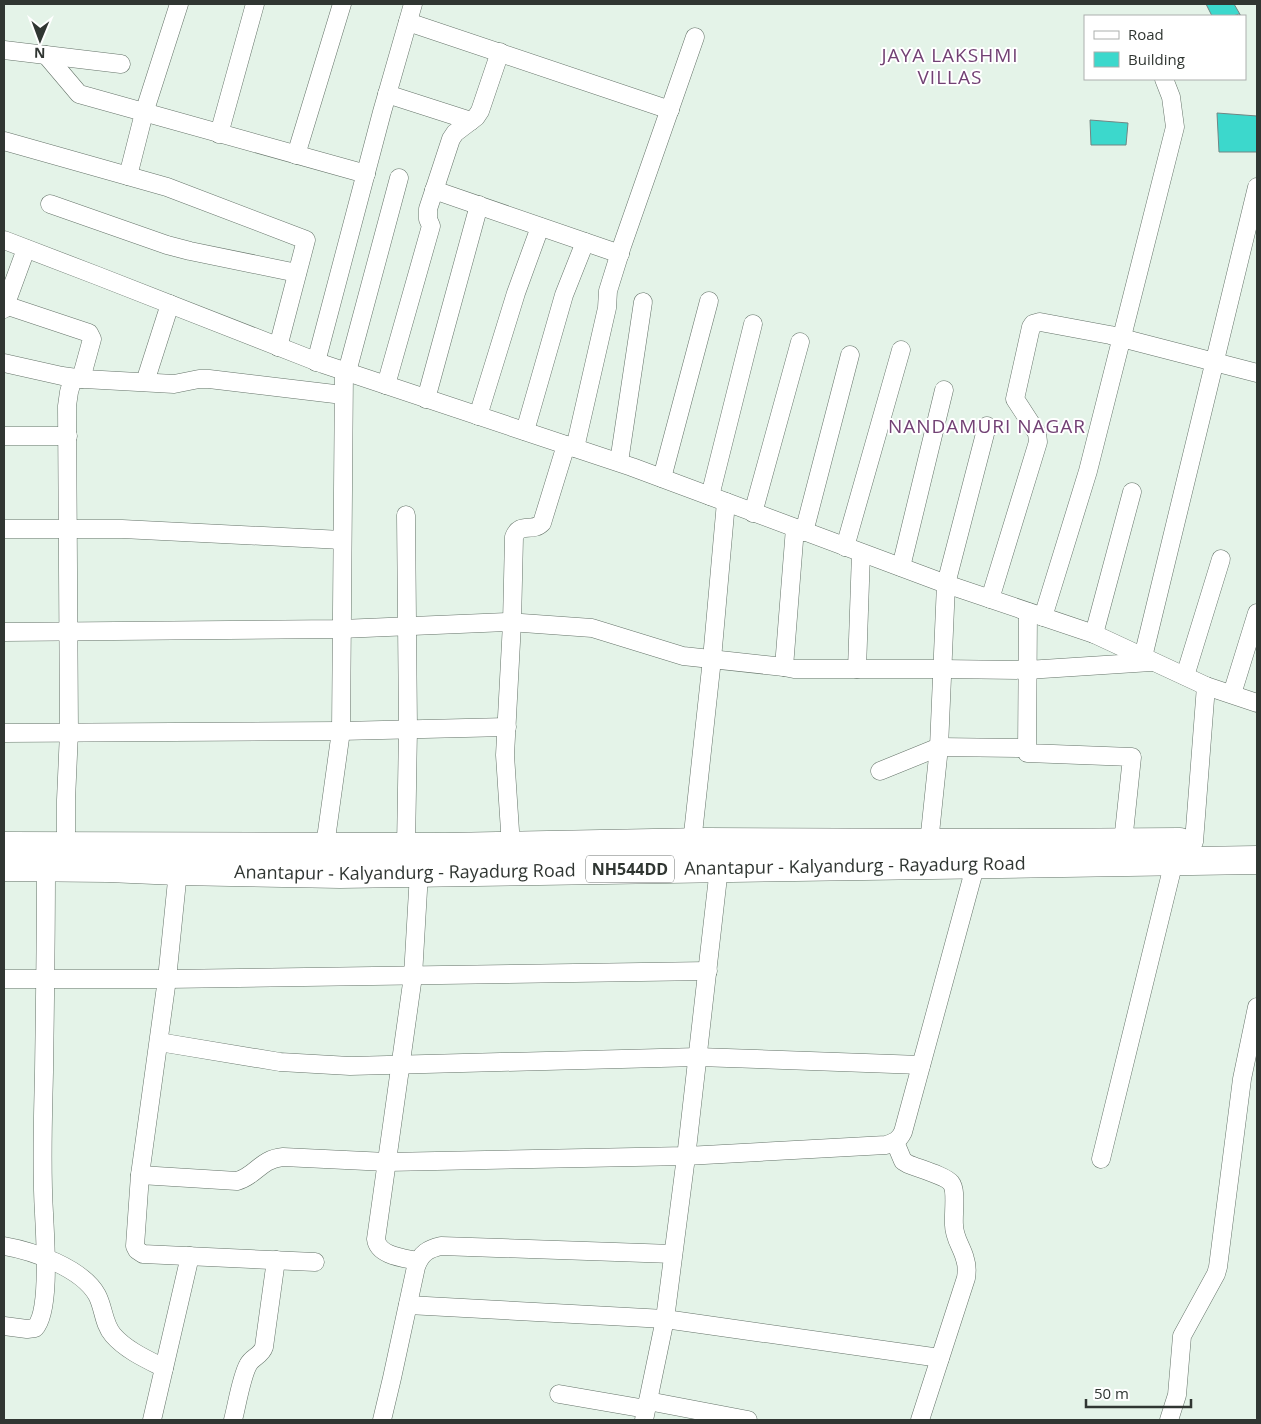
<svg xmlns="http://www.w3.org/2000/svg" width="1261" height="1424" font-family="'Open Sans',sans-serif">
  <rect width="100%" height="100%" fill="#e4f3e8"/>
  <g fill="#3cd8cc" stroke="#728583">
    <polygon points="1206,4 1234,4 1241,16 1239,14 1233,16 1212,16"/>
    <polygon points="1217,113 1257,116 1257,152 1219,152"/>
    <polygon points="1090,120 1128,123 1126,145 1091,145"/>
  </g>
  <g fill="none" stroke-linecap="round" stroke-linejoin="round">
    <defs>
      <g id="minor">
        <polyline points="408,22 670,110"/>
        <polyline points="4,50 121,64"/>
        <polyline points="46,55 79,94 366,174"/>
        <polyline points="387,94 471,121"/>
        <polyline points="219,134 255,4"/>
        <polyline points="4,141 167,187 306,240 278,347"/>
        <polyline points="296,155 342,4"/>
        <polyline points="128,176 144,113 179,4"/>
        <polyline points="434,190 620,254"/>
        <polyline points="50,204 167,245 190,251 297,273"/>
        <polyline points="4,240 98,276 323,364 632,467 946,584 1094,634 1206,686 1257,703"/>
        <polyline points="5,305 89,333 92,339 81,379"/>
        <polyline points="4,309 26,249"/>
        <polyline points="316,362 382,112 413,4"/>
        <polyline points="4,363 62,376 84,379 174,384 199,379 209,379 343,395"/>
        <polyline points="347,372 399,178"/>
        <polyline points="145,382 170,304"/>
        <polyline points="386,385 431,226 428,219 428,209 451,139 455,133 476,117 480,111 500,52"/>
        <polyline points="426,399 479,205"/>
        <polyline points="478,416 516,293 540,227"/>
        <polyline points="525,431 564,295 585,242"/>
        <polyline points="4,436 68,436"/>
        <polyline points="575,448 607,308 608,291 622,246 695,37"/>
        <polyline points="619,462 643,302"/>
        <polyline points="662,478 709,301"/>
        <polyline points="710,496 753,324"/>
        <polyline points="753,513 800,342"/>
        <polyline points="795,528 784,667 794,669 942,669 1027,670 1151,662"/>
        <polyline points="4,529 122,529 342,540"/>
        <polyline points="804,532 850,355"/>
        <polyline points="845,547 901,350"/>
        <polyline points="901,567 944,390"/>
        <polyline points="990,599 1038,442 1037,433 1015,399 1031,327 1033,324 1040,322 1110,335 1257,373"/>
        <polyline points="1028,612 1027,753 1132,757 1123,842"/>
        <polyline points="1043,617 1088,471 1175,127 1171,97 1164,79"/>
        <polyline points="4,632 341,629 507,622 592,628 683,656 784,667"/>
        <polyline points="1094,634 1132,492"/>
        <polyline points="1143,657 1257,187"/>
        <polyline points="857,669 861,553"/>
        <polyline points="1185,676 1221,559"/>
        <polyline points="1232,694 1257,613"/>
        <polyline points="4,733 341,731 507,727"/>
        <polyline points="880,771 939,747 1027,748"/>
        <polyline points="1194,842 1206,686"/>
        <polyline points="692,843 712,659 726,502"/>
        <polyline points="929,843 939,747 946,584 987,426"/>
        <polyline points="66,846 66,800 69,732 67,406 69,392 73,378"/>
        <polyline points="325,846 341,731 344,371"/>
        <path d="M511,846L505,755L512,623L514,537C520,521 532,533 542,523L566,445"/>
        <polyline points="406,847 408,729 406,515"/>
        <polyline points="178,871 167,979 140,1175 135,1246 137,1250 143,1254 315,1262"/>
        <polyline points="4,979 167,979 708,971"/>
        <polyline points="159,1042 280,1062 350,1066 698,1057 921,1065"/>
        <path d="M895,1142L903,1161L908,1164C917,1168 946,1176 951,1183C957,1190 953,1215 954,1225C954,1238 962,1247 965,1259C967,1265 967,1272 966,1278L920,1420"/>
        <polyline points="1101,1159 1174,861"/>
        <path d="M140,1175L237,1181C256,1176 260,1159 283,1157L387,1162L686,1156L886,1145C895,1142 899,1140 903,1132L978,856"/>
        <path d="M4,1246C33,1251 82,1268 97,1295C104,1308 103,1323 113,1335C126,1350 146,1359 164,1368"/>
        <path d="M418,1261C404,1258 378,1256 376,1239L413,976L419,873"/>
        <polyline points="408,1305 665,1319 940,1358"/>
        <path d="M4,1326L27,1329L35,1328C51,1311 45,1237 44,1213C41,1166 43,1119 44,1072C45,1004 46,935 46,867"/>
        <polyline points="559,1394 646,1409"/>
        <polyline points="648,1401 748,1420"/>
        <polyline points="152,1420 190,1256"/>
        <path d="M233,1420C237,1405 241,1378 248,1365C252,1357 261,1356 264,1347L276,1260"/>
        <path d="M382,1420L392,1378L416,1267C421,1253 428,1249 441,1246L673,1254"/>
        <polyline points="644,1420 665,1319 687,1149 719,868"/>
        <polyline points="1169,1420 1177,1395 1182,1336 1216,1274 1218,1267 1242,1079 1257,1007"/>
      </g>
      <g id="trunk">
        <polyline points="4,846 445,847 706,842 995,843 1180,842"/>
        <path id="s1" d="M4,867L108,868L178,871L340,874L1257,860"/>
      </g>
    </defs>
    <use href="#minor" stroke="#657369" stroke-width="19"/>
    <use href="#trunk" stroke="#657369" stroke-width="29"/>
    <use href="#minor" stroke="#fff" stroke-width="18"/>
    <use href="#trunk" stroke="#fff" stroke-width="28"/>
  </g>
  <g text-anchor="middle" stroke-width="4" stroke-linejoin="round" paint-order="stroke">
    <rect fill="#fff" stroke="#6e7270" stroke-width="1" x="586" y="855.5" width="88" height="27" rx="4"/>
    <g font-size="16" font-weight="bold" fill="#303632">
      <text x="630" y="875">NH544DD</text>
    </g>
    <g font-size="18" fill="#303632" stroke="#fff">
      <text dy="6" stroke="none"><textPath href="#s1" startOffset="851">Anantapur - Kalyandurg - Rayadurg Road</textPath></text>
      <text dy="6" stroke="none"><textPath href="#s1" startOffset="401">Anantapur - Kalyandurg - Rayadurg Road</textPath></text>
    </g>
    <g font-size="19" letter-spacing="1" fill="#724174" stroke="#fff">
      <text x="950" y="62">JAYA LAKSHMI<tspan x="950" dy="22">VILLAS</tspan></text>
      <text x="987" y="433">NANDAMURI NAGAR</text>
    </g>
  </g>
  <rect width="1261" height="1424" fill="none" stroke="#303632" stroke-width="10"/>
  <rect x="1084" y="15" width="162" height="65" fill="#ffffff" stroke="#acafad"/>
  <rect x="1094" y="31" width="25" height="8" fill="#ffffff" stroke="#acafad"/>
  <text x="1128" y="40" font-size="15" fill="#303632">Road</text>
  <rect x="1094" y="52" width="25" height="15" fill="#3cd8cc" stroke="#acafad"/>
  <text x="1128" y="65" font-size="15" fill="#303632">Building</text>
  <g transform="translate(40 40) rotate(181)" stroke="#ffffff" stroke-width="4" paint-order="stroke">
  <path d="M0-4L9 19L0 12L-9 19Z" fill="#303632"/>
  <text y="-8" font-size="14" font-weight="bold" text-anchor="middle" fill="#303632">N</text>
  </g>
  <path d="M1086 1399v8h105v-8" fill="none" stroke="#303632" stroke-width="2.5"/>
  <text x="1094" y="1399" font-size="15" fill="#303632" stroke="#ffffff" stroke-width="4" paint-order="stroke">50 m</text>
</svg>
